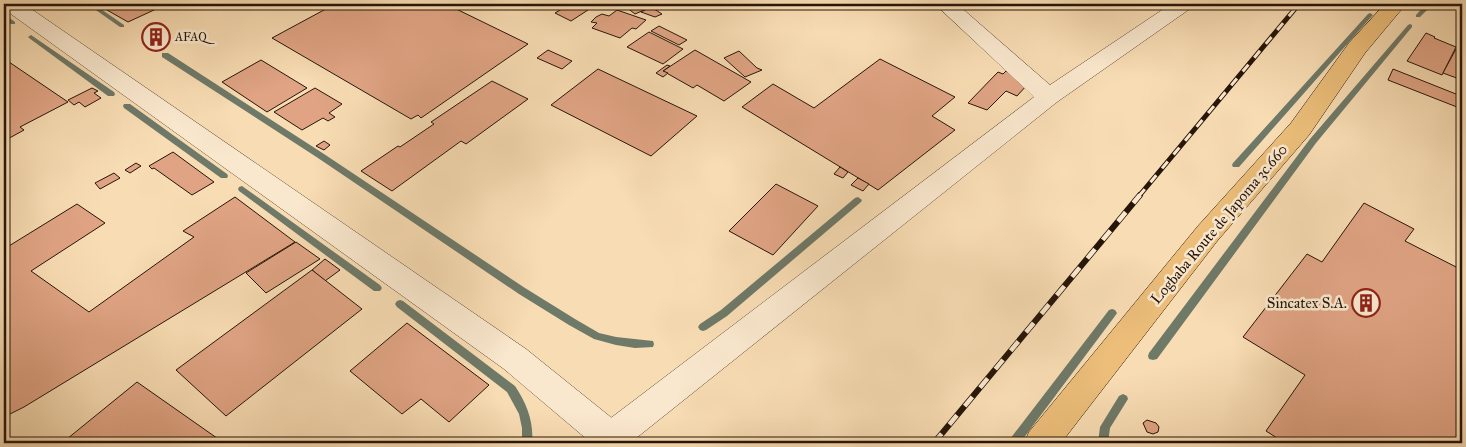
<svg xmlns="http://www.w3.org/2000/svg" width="1466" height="447" font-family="'IM FELL Great Primer',serif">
  <rect width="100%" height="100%" fill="#f8dcb3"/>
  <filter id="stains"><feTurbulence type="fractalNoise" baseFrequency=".004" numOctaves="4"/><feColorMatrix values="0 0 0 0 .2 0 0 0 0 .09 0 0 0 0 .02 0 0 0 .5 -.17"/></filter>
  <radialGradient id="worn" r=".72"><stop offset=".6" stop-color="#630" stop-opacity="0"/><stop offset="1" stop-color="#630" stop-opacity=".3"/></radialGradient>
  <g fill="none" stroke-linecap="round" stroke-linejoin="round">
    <g fill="#6e7968" fill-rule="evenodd">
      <polygon points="1377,4 1383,4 1379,7 1377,6"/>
      <polygon points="1426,4 1433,4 1420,17 1416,17 1416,15"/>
      <polygon points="95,5 124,25 124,27 120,27 93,8 93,6"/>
      <polygon points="1370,13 1373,15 1372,16 1239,167 1233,167 1232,165 1233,163 1368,14"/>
      <polygon points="4,14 15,22 15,24 11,24 4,19"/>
      <polygon points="1410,24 1412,25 1412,27 1316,143 1157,359 1153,360 1149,359 1148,356 1149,353 1310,139 1408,25"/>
      <polygon points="31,35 114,92 115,94 114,96 108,96 29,38 28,37"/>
      <polygon points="162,53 168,53 324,154 525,288 575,319 599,333 616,337 653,341 654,344 653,347 635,348 616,345 594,339 569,325 519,294 318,158 162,57"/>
      <polygon points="124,104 130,104 227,174 228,176 227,178 221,178 124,108 123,106"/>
      <polygon points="242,186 380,285 382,288 380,291 374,291 239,191 238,189 239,187"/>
      <polygon points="858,197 862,200 861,202 727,316 706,330 703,331 700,330 698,327 700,324 721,310 855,198"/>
      <path d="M400,300L403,301L515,386C527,404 534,422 532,443H522V428L519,414L507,392L397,307L395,304L397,301Z"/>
      <polygon points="1112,309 1115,310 1117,313 1115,316 1020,443 1009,443 1010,439 1109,310"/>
      <polygon points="1123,394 1127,396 1128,399 1110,428 1108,443 1098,443 1100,427 1119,396"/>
    </g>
  </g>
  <g fill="#e0a484" stroke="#261509">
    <polygon points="120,4 167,4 128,22 107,10"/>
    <polygon points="335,4 446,4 528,44 421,118 418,115 411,119 272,38"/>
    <polygon points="570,4 574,4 588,10 571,21 555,13"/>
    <polygon points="622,4 658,4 635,14"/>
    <polygon points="651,7 662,14 655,17 641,12"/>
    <polygon points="617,10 646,20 636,29 632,28 620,38 592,28 597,23 591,22 596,17 602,14 609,16"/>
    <polygon points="659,26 687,40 679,45 651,31"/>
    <polygon points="649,32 683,49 663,64 627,47"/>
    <polygon points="158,33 164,37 154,42 148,38"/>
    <polygon points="1426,33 1435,37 1434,38 1456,47 1442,75 1407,61"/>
    <polygon points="1456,49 1462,51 1462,80 1443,73"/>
    <polygon points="548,50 572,61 562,69 537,58"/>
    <polygon points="695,50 751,82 724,101 697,85 693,88 663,71"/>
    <polygon points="739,51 757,68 762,70 745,77 724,58"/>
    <polygon points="880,59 955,97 932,116 955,130 878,190 742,107 773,84 814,108"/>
    <polygon points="261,60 307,88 267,112 222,82"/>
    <polygon points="9,62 68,102 20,127 24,130 4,141 4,64"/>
    <polygon points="667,65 670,66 663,71 668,73 663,77 656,73"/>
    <polygon points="598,69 697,116 651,156 551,105"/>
    <polygon points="1393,69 1461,96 1462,94 1462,109 1388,80"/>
    <polygon points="1006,71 1020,77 1027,85 1017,96 1006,91 987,110 968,103 998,72 1003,74"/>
    <polygon points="492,81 528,99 466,144 461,141 392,191 361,171 398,146 400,147 434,124 431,122"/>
    <polygon points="92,88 98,91 94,93 101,98 85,107 79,102 74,105 68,100"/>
    <polygon points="315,88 342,104 329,113 335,117 328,121 323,118 302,130 274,112"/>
    <polygon points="324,141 330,145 324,150 316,146"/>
    <polygon points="173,152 214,182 192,195 154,168 152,169 149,166"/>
    <polygon points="136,163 141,166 130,173 125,170"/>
    <polygon points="840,167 848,172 843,178 834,174"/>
    <polygon points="114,173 120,178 100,189 95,183"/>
    <polygon points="858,178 869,184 863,191 851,185"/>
    <polygon points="776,184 818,206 773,255 729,231"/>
    <polygon points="235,197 295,242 24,407 4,417 4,249 77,204 105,223 31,271 89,312 194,237 183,231"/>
    <polygon points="1364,203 1414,229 1405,241 1462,270 1462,443 1285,443 1266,431 1305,375 1243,337 1307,254 1322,262"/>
    <polygon points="296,242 320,259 266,293 246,273"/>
    <polygon points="325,259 340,270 325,281 312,270"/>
    <polygon points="312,270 362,309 226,416 176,370"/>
    <polygon points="407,323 489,385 449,422 421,399 402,414 350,371"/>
    <polygon points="137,382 224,443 62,443"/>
    <polygon points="1147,420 1156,423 1159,427 1158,432 1153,434 1147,432 1143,423"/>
  </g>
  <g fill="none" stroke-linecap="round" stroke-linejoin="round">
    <defs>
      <polygon id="minor" points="935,4 957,4 1050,85 1171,4 1194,4 1191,8 1057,102 630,443 596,443 594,438 599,427 1034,97"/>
      <polygon id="tertiary" points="4,4 24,4 526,349 623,427 628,438 626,443 588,443 589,441 504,369 4,9"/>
      <polygon id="primary" points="1385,4 1406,4 1365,53 1309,135 1218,240 1061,443 1024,443 1029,432 1198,226 1291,123 1349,43"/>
    </defs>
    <use href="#minor" stroke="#5a4734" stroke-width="1"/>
    <use href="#tertiary" stroke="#5a4734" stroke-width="1"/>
    <use href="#primary" stroke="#261509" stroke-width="1"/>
    <use href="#minor" fill="#fae8ce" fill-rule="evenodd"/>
    <use href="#tertiary" fill="#fae8ce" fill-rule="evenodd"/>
    <use href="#primary" fill="#ecbe7a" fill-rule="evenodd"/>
    <defs>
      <polyline id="rail-far1" points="1139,196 1299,4"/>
      <polyline id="rail" points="934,443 1140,195"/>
    </defs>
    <use href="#rail-far1" stroke="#261509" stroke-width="5"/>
    <use href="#rail" stroke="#261509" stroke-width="6"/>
    <use href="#rail-far1" stroke="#fae8ce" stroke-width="3" stroke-dasharray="9" stroke-linecap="butt"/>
    <use href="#rail" stroke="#fae8ce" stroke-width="4.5" stroke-dasharray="12" stroke-linecap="butt"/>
  </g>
  <defs>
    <symbol id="building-ring" viewBox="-11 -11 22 22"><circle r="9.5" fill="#fae8ce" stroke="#8f2418" stroke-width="1.5"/><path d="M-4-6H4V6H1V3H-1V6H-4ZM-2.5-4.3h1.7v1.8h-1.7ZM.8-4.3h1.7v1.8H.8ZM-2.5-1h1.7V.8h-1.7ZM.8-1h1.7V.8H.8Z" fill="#8f2418"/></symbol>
  </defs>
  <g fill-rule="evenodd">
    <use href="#building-ring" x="140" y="21" width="32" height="32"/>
    <use href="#building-ring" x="1350" y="287" width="32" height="32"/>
  </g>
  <g text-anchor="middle" stroke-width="5" stroke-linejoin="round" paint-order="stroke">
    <g font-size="12" fill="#261509" stroke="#fae8ce" text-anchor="start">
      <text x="175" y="41">AFAQ</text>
    </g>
    <g font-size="15" fill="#261509" stroke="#fae8ce">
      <text transform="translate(1219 224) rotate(-50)" y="5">Logbaba Route de Japoma 3c.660</text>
    </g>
    <g font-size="15" fill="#261509" stroke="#fae8ce" text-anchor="end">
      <text x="1347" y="308">Sincatex S.A.</text>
    </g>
  </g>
  <rect width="1466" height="447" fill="none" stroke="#f8dcb3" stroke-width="20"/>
  <rect x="5" y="5" width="1456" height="437" fill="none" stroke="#261509" stroke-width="2.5"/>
  <rect x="10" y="10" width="1446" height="427" fill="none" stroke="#261509"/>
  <rect width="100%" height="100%" filter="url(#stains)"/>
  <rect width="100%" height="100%" fill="url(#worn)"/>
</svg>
